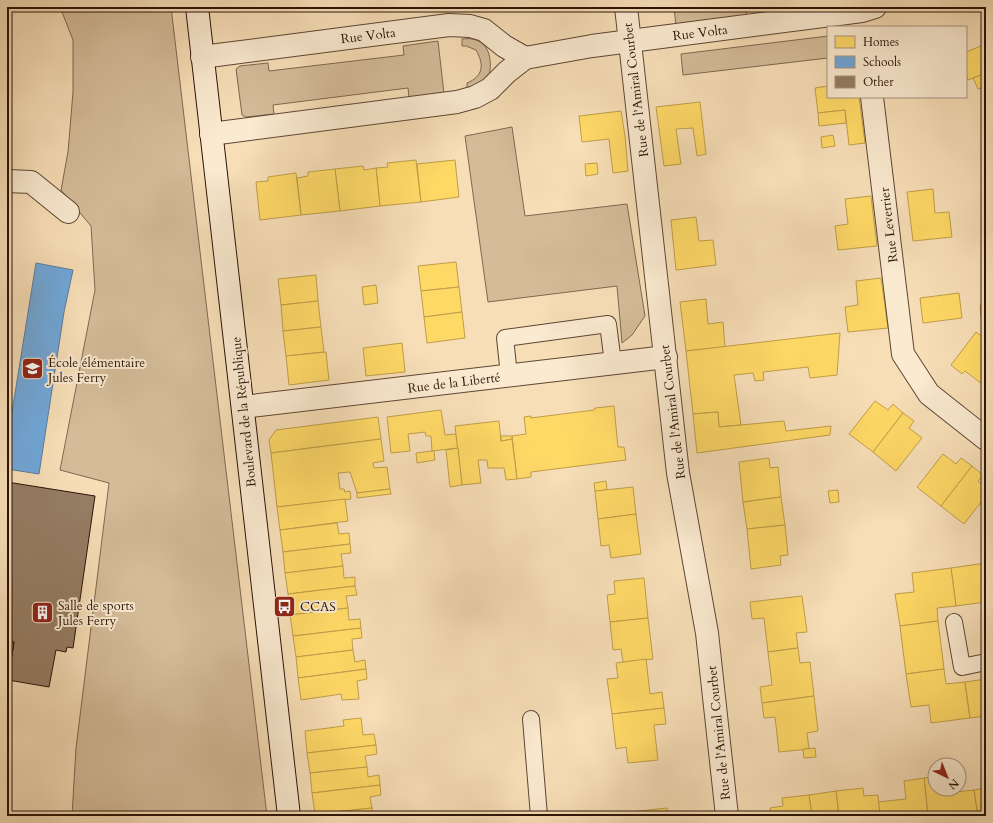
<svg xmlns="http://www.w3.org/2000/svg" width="993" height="823" font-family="Cardo,serif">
  <rect width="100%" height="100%" fill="#f7deb7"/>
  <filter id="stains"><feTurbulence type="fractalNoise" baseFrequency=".005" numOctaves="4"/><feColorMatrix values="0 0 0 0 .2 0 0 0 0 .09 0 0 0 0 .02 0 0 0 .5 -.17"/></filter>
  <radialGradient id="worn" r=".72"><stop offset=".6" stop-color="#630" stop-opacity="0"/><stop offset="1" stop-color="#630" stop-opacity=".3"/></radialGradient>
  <g fill="#d4bc99" stroke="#7f6850">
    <polygon points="60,7 171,7 267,816 72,816 76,748 109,483 60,470 95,290 91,226 61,190 68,152 73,92 73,40"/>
    <polygon points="674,7 746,7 747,17 676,26"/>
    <polygon points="828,36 828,58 683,75 681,54"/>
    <path d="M462,39C465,39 469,38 472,39C491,42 493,64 488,79L467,92V83C484,76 484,64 476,50L466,46H462Z"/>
    <polygon points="438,41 444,94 409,97 408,88 273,105 274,114 246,117 242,115 236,69 240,66 268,63 269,71 404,55 403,46"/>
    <polygon points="512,127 525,216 627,204 645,316 632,335 622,343 617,286 488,302 465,136"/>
  </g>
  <g fill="#ffd966" stroke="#bf9e4a">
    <polygon points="986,44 986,73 968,80 966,75 966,52"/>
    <polygon points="986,73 986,87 978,89 973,78"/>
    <polygon points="828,86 828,97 859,97 865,143 849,145 845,110 818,113 815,88"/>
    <polygon points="700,102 706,154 697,156 693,128 676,129 681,164 664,166 656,107"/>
    <polygon points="845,110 846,123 819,126 818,113"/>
    <polygon points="621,111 625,136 628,171 613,173 609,139 582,142 579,116"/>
    <polygon points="833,135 835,146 822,148 821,137"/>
    <polygon points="416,160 421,202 380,206 376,168 388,167 387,163"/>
    <polygon points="455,160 459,197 421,202 417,164"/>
    <polygon points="597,163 598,174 586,176 585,164"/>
    <polygon points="363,166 364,170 376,168 380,206 340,211 335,169"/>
    <polygon points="335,169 340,211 301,215 297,178 308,176 308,172"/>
    <polygon points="296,173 301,215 260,220 256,182 268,181 268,177"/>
    <polygon points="933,189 935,213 949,212 952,237 913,241 907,192"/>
    <polygon points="871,196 877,246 838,250 835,226 848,224 845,199"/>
    <polygon points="696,217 699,241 713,240 716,265 676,270 671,220"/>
    <polygon points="456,262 459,287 421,291 418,266"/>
    <polygon points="316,275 318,301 281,305 278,279"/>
    <polygon points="881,278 888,328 848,332 845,307 858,305 856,281"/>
    <polygon points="376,285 378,303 364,305 362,287"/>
    <polygon points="459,287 462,312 424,317 421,291"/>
    <polygon points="959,293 962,318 923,323 920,298"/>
    <polygon points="706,299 708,324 723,322 725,347 686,351 680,302"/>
    <polygon points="318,301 321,327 283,331 281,305"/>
    <polygon points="986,304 986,315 981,316 980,305"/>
    <polygon points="462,312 465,338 427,343 424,317"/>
    <polygon points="321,327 324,352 286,356 283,331"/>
    <polygon points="976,332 986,339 986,387 965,371 962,374 951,365"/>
    <polygon points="840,333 837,375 810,378 808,367 763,372 764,380 755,381 753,373 734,375 741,425 719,427 718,412 693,414 686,351"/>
    <polygon points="402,343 405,372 366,376 363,348"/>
    <polygon points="326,352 329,380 289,385 286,356"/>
    <polygon points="875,401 888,410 893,404 903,413 873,452 849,434"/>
    <polygon points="614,406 618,447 624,447 626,460 531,472 531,477 517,479 512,436 526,434 524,417 531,416 531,418 594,410 595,408"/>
    <polygon points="441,410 445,435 456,434 458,448 432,451 431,436 426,436 425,432 408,434 410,451 391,453 387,417"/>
    <polygon points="718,412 719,427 784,421 786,431 831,426 830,435 697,453 693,414"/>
    <polygon points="903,413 914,421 909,428 922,438 896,471 873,452"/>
    <polygon points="378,417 381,439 271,453 269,440 276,430"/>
    <polygon points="499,421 501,441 512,439 517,479 506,480 504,468 488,468 487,460 478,460 481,483 462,485 455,426"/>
    <polygon points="501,436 512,436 512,439 501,441"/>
    <polygon points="381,439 384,461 373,463 374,468 387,467 390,489 357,493 350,472 338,473 340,489 344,489 345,492 350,491 351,499 277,507 271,453"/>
    <polygon points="458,448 462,485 450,487 446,450"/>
    <polygon points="432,451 434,451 435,460 417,463 416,453"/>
    <polygon points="943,454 956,464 961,458 972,466 941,506 917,487"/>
    <polygon points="769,458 770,468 778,467 781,497 743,502 739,462"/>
    <polygon points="972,466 983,475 978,481 986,488 986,496 964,524 941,506"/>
    <polygon points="606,481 607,490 595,491 594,483"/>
    <polygon points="633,487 636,514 598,519 595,491"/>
    <polygon points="390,489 391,494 357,498 357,493"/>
    <polygon points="838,490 839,502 830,503 828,491"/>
    <polygon points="781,497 785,525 747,529 743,502"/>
    <polygon points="345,499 348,521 280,530 277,507"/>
    <polygon points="636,514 641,554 611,558 609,545 601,546 598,519"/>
    <polygon points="337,523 339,534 349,533 350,544 283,552 280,530"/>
    <polygon points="785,525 788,555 780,556 781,565 751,569 747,529"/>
    <polygon points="350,544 351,553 341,554 343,566 285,573 283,552"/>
    <polygon points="986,563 986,602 956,606 951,568"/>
    <polygon points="343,566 344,578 355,577 355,586 288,594 285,573"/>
    <polygon points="951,568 956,606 937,608 938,621 900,626 895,594 914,592 912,573"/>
    <polygon points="644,578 648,618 610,622 607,595 615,594 614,581"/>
    <polygon points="355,586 357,595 346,596 348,608 290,615 288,594"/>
    <polygon points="802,596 807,632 796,633 798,648 768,652 764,618 752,619 750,602"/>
    <polygon points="348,608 349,620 360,619 361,628 293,636 290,615"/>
    <polygon points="648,618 653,659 623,662 621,649 613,650 610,622"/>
    <polygon points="938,621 944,669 906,674 900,626"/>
    <polygon points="361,628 362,638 352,639 353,650 296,657 293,636"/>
    <polygon points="798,648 800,663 810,662 814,696 762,703 760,687 772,685 768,652"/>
    <polygon points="353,650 355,662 365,660 366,669 298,678 296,657"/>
    <polygon points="646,659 650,694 662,692 664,708 612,714 607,679 618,678 616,663"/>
    <polygon points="366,669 367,679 357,681 359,699 342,700 341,694 301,700 298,678"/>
    <polygon points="944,669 946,684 965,682 970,718 931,723 929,705 911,707 906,674"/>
    <polygon points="986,679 986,716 970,718 965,682"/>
    <polygon points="814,696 818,731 807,733 809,749 779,752 775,717 764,718 762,703"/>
    <polygon points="664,708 666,724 654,725 658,760 628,763 626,747 616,749 612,714"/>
    <polygon points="361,718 363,735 374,734 376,745 307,753 305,731 344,726 343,720"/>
    <polygon points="376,745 377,754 365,756 367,767 310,773 307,753"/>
    <polygon points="815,748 816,757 804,758 803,749"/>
    <polygon points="367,767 368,777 379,775 380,785 312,793 310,773"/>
    <polygon points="935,777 935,789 946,789 946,793 974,790 978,816 928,816 924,778"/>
    <polygon points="924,778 928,816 880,816 878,802 906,799 904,781"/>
    <polygon points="380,785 381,795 370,797 372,808 315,814 312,793"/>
    <polygon points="863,788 864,796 878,795 880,816 839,816 836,791"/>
    <polygon points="986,788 986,816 978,816 974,790"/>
    <polygon points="836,791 839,816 812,816 809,795"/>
    <polygon points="809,795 812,816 771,816 770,808 783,806 782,798"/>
    <polygon points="372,808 373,816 315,816 315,814"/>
    <polygon points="667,808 668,816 640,816 639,811"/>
    <polygon points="639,811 640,816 612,816 612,814"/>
  </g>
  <polygon fill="#6fa8dc" stroke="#5a7c9c" points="36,263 73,270 64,312 39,474 7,469 7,443"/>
  <g fill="#957d63" stroke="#2a1408">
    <polygon points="7,482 95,496 73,648 67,647 66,652 56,650 49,687 8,680 14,642 7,641"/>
    <polygon points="7,641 14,642 7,686"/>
  </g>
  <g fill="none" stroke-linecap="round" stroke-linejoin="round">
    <defs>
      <g id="lane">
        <polyline points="509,375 505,338 608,324 613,363"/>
        <polyline points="954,622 962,667 986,662"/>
        <polyline points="531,719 539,816"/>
      </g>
      <g id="street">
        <polyline points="626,7 678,473 707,633 727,816"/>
        <polyline points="202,57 449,25 470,26 484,30 504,46 525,58 507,72 490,89 475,97 457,102 211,134"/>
        <polyline points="525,58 592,46 862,11 875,7"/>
        <polyline points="872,97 903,354 929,394 986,439"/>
        <polyline points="7,181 31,182 68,212"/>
        <polyline points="243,407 666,357"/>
      </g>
      <polyline id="secondary" points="197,7 289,816"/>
    </defs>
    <use href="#lane" stroke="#5d4634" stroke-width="18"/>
    <use href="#street" stroke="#5d4634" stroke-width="24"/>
    <use href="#secondary" stroke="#2a1408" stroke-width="24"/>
    <use href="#lane" stroke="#faead0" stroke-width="16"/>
    <use href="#street" stroke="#faead0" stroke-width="22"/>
    <use href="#secondary" stroke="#faead0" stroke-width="22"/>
  </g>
  <defs>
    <symbol id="school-square" viewBox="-11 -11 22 22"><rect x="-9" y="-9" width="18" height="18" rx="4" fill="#8f2418" stroke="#faead0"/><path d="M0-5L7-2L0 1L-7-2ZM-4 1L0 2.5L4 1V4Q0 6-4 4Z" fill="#fff"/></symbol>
    <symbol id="bus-square" viewBox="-11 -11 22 22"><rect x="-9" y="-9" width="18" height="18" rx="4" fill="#8f2418" stroke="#faead0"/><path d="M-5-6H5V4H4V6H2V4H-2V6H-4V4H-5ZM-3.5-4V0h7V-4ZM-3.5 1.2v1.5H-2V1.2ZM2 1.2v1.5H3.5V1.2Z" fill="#fff"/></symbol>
    <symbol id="building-square" viewBox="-11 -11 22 22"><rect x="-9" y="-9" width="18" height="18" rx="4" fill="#8f2418" stroke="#faead0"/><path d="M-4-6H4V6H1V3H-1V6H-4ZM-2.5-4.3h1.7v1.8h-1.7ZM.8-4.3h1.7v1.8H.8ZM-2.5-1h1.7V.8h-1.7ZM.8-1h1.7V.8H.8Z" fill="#fff"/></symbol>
  </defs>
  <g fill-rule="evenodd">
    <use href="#school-square" x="20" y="356" width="25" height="25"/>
    <use href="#bus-square" x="272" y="594" width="25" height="25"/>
    <use href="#building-square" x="30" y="600" width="25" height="25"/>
  </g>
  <g text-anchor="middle" stroke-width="4" stroke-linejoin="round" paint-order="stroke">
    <g font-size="13" fill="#2a1408" stroke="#faead0">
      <text transform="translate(700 32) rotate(-7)" y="5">Rue Volta</text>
      <text transform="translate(368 35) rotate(-7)" y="5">Rue Volta</text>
      <text transform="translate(635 90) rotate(-97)" y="5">Rue de l'Amiral Courbet</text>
      <text transform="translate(888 225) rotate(-97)" y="5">Rue Leverrier</text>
      <text transform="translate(454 382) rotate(-7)" y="5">Rue de la Liberté</text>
      <text transform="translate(243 412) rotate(-96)" y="5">Boulevard de la République</text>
      <text transform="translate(672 412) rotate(-97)" y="5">Rue de l'Amiral Courbet</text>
      <text transform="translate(718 733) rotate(-96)" y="5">Rue de l'Amiral Courbet</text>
    </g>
    <g font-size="13" fill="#2a1408" stroke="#faead0" text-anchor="start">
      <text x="48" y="367">École élémentaire<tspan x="48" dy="15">Jules Ferry</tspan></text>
      <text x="58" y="610">Salle de sports<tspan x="58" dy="15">Jules Ferry</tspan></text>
      <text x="300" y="611">CCAS</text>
    </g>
  </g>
  <rect width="993" height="823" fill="none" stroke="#f7deb7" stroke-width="24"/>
  <rect x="8" y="8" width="977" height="807" fill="none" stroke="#2a1408" stroke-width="2"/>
  <rect x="12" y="12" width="969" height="799" fill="none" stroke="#2a1408"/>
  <rect x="827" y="26" width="140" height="72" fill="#faead0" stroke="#a79480"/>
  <rect x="835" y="36" width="20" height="12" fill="#ffd966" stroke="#a79480"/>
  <text x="863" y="46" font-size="12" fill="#2a1408">Homes</text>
  <rect x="835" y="56" width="20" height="12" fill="#6fa8dc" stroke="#a79480"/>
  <text x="863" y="66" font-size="12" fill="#2a1408">Schools</text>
  <rect x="835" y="76" width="20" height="12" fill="#957d63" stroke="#a79480"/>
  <text x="863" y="86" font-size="12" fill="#2a1408">Other</text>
  <g transform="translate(947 777) rotate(137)"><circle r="19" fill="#faead0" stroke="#a79480"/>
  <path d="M0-3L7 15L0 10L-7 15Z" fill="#8f2418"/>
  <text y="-6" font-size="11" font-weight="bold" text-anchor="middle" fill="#2a1408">N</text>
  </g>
  <rect width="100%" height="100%" filter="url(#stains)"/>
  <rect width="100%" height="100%" fill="url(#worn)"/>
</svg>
